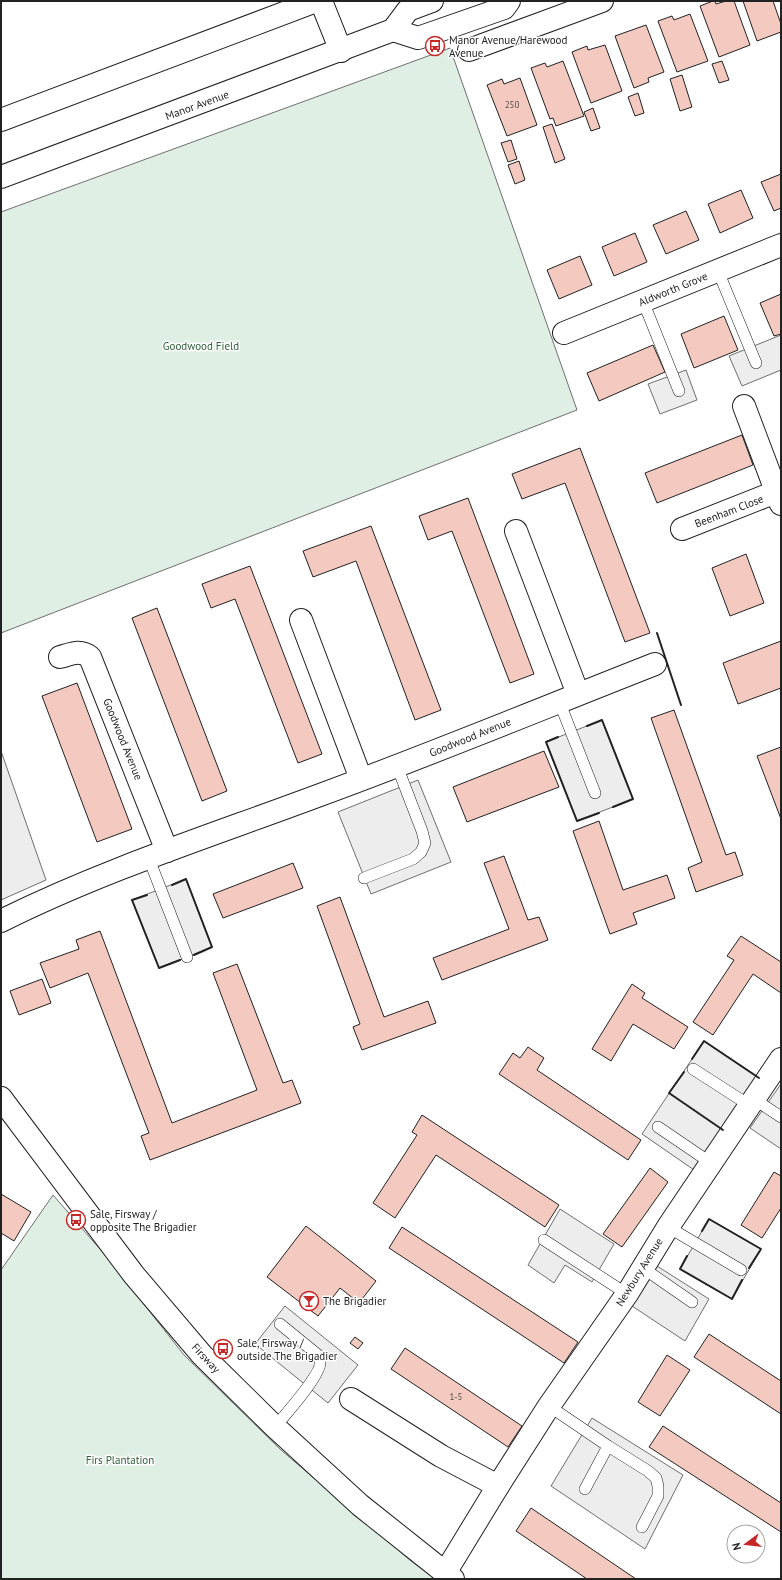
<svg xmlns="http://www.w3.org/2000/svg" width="782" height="1580" font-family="'PT Sans',sans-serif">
  <rect width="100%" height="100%" fill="#fff"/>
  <g fill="#e0efe3" stroke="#6f6f6f">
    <polygon points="450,48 577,410 1,633 1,212"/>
    <polygon points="53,1195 106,1256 184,1355 281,1450 411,1561 435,1579 1,1579 1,1270"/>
  </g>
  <g fill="#ededed" stroke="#6f6f6f">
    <polygon points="781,335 781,370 742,386 729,356"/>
    <polygon points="686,370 697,400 660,414 648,384"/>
    <polygon points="602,720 633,799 577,821 546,742"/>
    <polygon points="1,751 46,880 1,900"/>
    <polygon points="418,780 451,862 371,894 338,812"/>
    <polygon points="186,879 212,947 159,968 132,900"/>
    <polygon points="704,1041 760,1078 697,1172 642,1134"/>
    <polygon points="781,1084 781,1149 750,1128"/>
    <polygon points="560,1209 614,1244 592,1282 565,1265 554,1283 528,1265"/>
    <polygon points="709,1219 761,1249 732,1299 680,1269"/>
    <polygon points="657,1266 709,1299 685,1341 632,1306"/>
    <polygon points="285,1306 358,1365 328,1403 255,1344"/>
    <polygon points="592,1418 683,1475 645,1549 551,1486"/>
  </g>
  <g fill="#f3c9c0" stroke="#222">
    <polygon points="713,1 715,1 716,4 726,1 734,1 750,45 719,57 700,6"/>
    <polygon points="743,1 773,1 781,24 781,32 757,41"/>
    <polygon points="690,14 708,61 677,72 658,21 672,16 674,20"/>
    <polygon points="646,25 664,72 648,78 649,82 634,88 615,36"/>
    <polygon points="605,45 622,91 591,103 572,52 587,46 588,50"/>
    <polygon points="563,61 584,116 556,126 553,118 550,119 531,68 545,63 547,67"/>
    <polygon points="722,61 729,80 719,83 712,64"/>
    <polygon points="682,75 692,107 680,111 670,79"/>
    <polygon points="520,78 537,125 507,136 487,85 502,79 504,84"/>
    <polygon points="638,93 644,113 635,116 628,97"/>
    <polygon points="593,108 600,128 591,131 584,112"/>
    <polygon points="552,124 565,159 555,163 543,127"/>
    <polygon points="511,140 517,159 508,162 501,143"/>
    <polygon points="519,161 525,180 515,184 508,165"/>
    <polygon points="781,174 781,208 774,211 761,182"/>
    <polygon points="741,190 753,218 720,233 708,204"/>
    <polygon points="686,211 699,240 666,254 653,225"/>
    <polygon points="635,233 647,262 614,276 602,247"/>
    <polygon points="580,256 592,285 559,299 547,270"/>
    <polygon points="781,294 781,334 774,336 760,303"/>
    <polygon points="724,316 738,350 694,368 681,334"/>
    <polygon points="653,345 665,372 599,401 587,373"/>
    <polygon points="742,435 753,465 657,503 645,473"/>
    <polygon points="580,448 650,633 625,642 565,483 522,499 512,474"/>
    <polygon points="468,498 534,674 510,683 452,531 428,540 419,516"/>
    <polygon points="371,526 441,710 415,720 356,561 313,577 303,551"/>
    <polygon points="746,554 764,603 730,616 712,568"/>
    <polygon points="250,566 322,754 298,763 235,599 211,608 202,584"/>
    <polygon points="157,608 227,791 202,801 132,618"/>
    <polygon points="781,641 781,688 738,704 723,663"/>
    <polygon points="77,683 132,829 97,842 42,696"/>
    <polygon points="674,710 726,855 735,852 743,875 696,892 688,868 702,862 651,718"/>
    <polygon points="781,747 781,819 757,756"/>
    <polygon points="544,751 559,787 467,822 453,787"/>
    <polygon points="599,821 623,890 667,875 675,898 633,913 637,924 610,934 573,831"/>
    <polygon points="504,856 528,920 539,917 548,940 442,980 433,958 509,929 484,863"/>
    <polygon points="293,863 303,888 223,918 213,894"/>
    <polygon points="340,897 384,1017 428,1001 436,1023 362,1050 353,1027 360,1024 317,906"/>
    <polygon points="100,931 172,1123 257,1090 213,973 237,964 283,1083 292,1080 301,1103 150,1160 141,1136 149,1133 88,973 50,988 40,963 79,949 76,940"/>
    <polygon points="741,936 781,962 781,993 753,974 713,1035 693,1022 734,960 727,956"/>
    <polygon points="42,979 51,1003 19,1015 10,991"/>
    <polygon points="632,984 645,993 642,998 688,1027 674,1049 633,1024 611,1061 592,1049"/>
    <polygon points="528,1047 544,1058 537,1070 641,1140 628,1160 499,1074 513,1053 520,1058"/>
    <polygon points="422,1115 559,1205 545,1227 436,1155 395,1218 373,1203 417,1135 412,1132"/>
    <polygon points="650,1168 668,1182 622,1247 603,1234"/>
    <polygon points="774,1172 781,1176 781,1208 762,1238 741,1225"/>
    <polygon points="1,1194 31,1212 14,1241 1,1233"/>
    <polygon points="306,1226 376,1281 359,1303 340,1288 318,1316 267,1277"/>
    <polygon points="402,1227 578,1342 564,1363 389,1248"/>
    <polygon points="709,1334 781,1381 781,1414 694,1357"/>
    <polygon points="355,1337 363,1343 358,1349 350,1343"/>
    <polygon points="405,1348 522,1426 508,1447 391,1369"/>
    <polygon points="667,1355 690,1370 660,1416 638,1402"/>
    <polygon points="663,1426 781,1503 781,1532 649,1447"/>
    <polygon points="531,1508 636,1579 587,1579 516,1531"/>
  </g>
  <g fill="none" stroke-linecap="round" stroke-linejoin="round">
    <defs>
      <g id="service">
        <polyline points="718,271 756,363"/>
        <polyline points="643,301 679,391"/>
        <polyline points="559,701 595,793"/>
        <polyline points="149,859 187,957"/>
        <polyline points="364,878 413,859 421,852 425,843 422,831 397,766"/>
        <polyline points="693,1069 749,1105"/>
        <polyline points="754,1099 781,1117"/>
        <polyline points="658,1127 711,1163"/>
        <polyline points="668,1227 741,1270"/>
        <polyline points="544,1240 627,1294"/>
        <polyline points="643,1268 692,1302"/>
        <polyline points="549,1406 608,1446 648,1471 656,1478 658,1486 658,1496 642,1527"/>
        <path d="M275,1427C284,1416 323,1373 320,1361C320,1358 319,1357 318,1355L280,1324"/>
        <polyline points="585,1489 608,1446"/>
      </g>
      <g id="minor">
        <polyline points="321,1 341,51"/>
        <polyline points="469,50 602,1"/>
        <polyline points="1,120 316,1"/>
        <polyline points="564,333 781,245"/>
        <polyline points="744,406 781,504"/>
        <polyline points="682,529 781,490"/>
        <polyline points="516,531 578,694"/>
        <polyline points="301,620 361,779"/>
        <path d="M60,657C71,654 80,649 90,657L167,851"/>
        <path d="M1,921C103,870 213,835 320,795C432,754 543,708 655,664"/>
        <polyline points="351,1399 441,1456 498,1486"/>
        <polyline points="445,1573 498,1486 549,1406 627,1294 668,1227 781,1059"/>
      </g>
      <g id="tertiary">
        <polyline points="393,30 418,38 504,8 509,1"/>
        <polyline points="1,177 393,30 408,10 432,1"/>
        <polyline points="1,1098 134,1275 202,1355 275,1427 360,1505 453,1579"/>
      </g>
    </defs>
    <use href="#service" stroke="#222" stroke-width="12"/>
    <use href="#minor" stroke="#222" stroke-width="24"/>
    <use href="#tertiary" stroke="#222" stroke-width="24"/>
    <use href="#service" stroke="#fff" stroke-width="11"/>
    <use href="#minor" stroke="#fff" stroke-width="22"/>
    <use href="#tertiary" stroke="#fff" stroke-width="22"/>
    <g stroke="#222" stroke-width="2">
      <polyline points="657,633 681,705"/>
      <polyline points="587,726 602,720 633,799 613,807"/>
      <polyline points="558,737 546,742 577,821 599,813"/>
      <polyline points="172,885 186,879 212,947 194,955"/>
      <polyline points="147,895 132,900 159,968 180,960"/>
      <polyline points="692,1059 704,1041 759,1078"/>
      <polyline points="684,1072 669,1093 723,1130"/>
      <polyline points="702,1231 709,1219 761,1249 749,1268"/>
      <polyline points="687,1256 680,1269 732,1299 742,1280"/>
    </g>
  </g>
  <defs>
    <symbol id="bus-ring" viewBox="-11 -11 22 22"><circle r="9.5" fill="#fff" stroke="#c62828" stroke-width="1.5"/><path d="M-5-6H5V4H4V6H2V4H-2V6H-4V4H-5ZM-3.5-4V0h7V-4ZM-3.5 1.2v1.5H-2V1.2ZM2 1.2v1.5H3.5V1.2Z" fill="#c62828"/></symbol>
    <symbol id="bar-ring" viewBox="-11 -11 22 22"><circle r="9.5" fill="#fff" stroke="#c62828" stroke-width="1.5"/><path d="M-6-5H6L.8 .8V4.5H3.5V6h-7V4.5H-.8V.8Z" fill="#c62828"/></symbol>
  </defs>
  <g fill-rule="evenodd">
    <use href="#bus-ring" x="424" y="35" width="22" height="22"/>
    <use href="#bus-ring" x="65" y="1209" width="22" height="22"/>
    <use href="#bar-ring" x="298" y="1290" width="22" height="22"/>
    <use href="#bus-ring" x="212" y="1338" width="22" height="22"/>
  </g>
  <g text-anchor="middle" stroke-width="3" stroke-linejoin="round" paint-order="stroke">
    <g font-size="9" fill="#564c4a">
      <text x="512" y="108">250</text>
      <text x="456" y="1400">1-5</text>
    </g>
    <g font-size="11" fill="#222" stroke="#fff" text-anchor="start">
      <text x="449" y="44">Manor Avenue/Harewood<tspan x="449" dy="13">Avenue</tspan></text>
      <text x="90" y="1218">Sale, Firsway /<tspan x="90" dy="13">opposite The Brigadier</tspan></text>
      <text x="323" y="1305">The Brigadier</text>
      <text x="237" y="1347">Sale, Firsway /<tspan x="237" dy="13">outside The Brigadier</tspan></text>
    </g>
    <g font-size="11" fill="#222" stroke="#fff">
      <text transform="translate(197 105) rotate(-20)" y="4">Manor Avenue</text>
      <text transform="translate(673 289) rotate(-22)" y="4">Aldworth Grove</text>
      <text transform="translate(729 511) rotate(-21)" y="4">Beenham Close</text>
      <text transform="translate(470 737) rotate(-22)" y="4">Goodwood Avenue</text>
      <text transform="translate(123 739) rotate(68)" y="4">Goodwood Avenue</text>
      <text transform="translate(639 1272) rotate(-58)" y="4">Newbury Avenue</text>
      <text transform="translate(206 1358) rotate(47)" y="4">Firsway</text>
    </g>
    <g font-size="11" fill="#2f5e38" stroke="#fff">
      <text x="201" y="350">Goodwood Field</text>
      <text x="120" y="1464">Firs Plantation</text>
    </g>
  </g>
  <rect width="782" height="1580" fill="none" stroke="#222222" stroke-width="4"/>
  <g transform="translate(746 1544) rotate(255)"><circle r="19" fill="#ffffff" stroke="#a7a7a7"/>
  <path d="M0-3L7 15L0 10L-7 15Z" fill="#c62828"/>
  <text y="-6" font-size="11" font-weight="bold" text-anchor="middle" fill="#222222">N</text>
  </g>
</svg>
